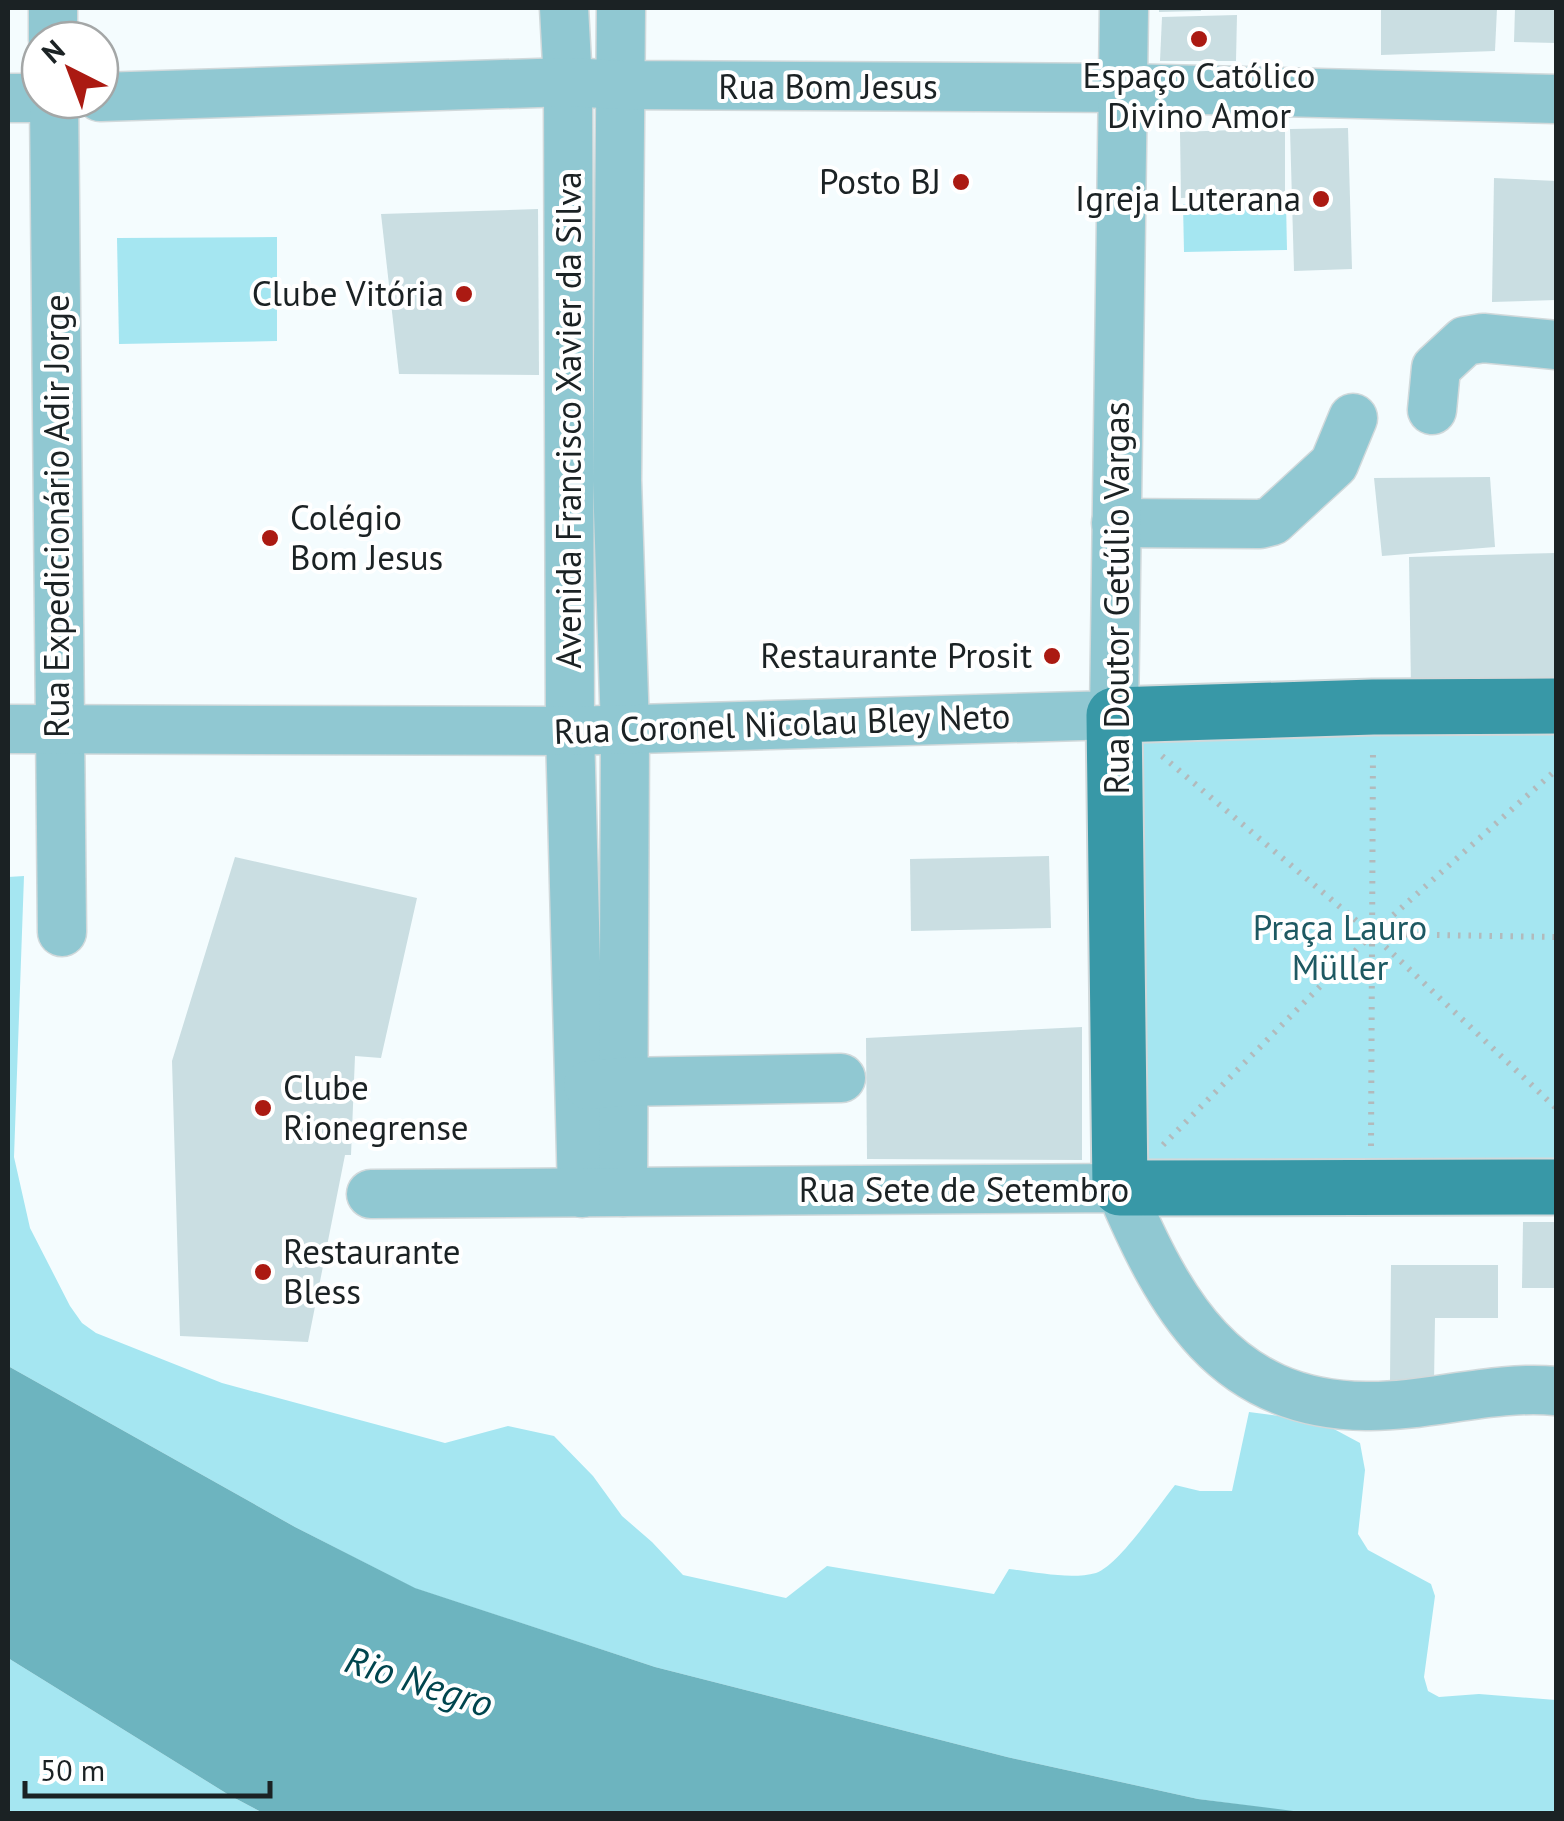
<svg xmlns="http://www.w3.org/2000/svg" width="1564" height="1821" font-family="'PT Sans',sans-serif">
  <rect width="100%" height="100%" fill="#f4fcfe"/>
  <g fill="#a5e6f1">
    <polygon points="1286,202 1287,250 1184,252 1183,204"/>
    <polygon points="277,237 277,341 119,344 117,238"/>
    <polygon points="1556,710 1556,1185 1126,1183 1120,713"/>
    <path d="M24,876L14,1157L30,1228L70,1306L82,1323L96,1333L222,1383L445,1443L508,1426L554,1436L593,1476L622,1516L652,1542L683,1575L786,1598L827,1566L994,1594L1009,1569C1036,1572 1070,1580 1096,1573C1119,1565 1158,1506 1175,1485L1200,1491H1232L1249,1412L1319,1421L1360,1443L1365,1470L1358,1534L1368,1550L1431,1584L1435,1596L1424,1677L1428,1691L1439,1697L1479,1694L1556,1700V1813L1309,1814L1198,1799L1007,1757L655,1667L414,1588L295,1527L8,1366V877Z"/>
    <polygon points="8,1658 229,1795 263,1813 8,1813"/>
  </g>
  <polygon fill="#6db4bf" points="8,1366 295,1527 415,1588 655,1667 1007,1757 1198,1799 1309,1813 263,1813 229,1795 8,1658"/>
  <g fill="#cadee2">
    <polygon points="1159,8 1201,8 1201,11 1159,12"/>
    <polygon points="1381,8 1497,8 1495,51 1381,55"/>
    <polygon points="1515,8 1556,8 1556,43 1514,42"/>
    <polygon points="1237,15 1236,61 1160,61 1162,17"/>
    <polygon points="1285,128 1285,194 1181,198 1180,132"/>
    <polygon points="1348,128 1352,269 1294,271 1290,129"/>
    <polygon points="1494,178 1556,181 1556,300 1492,302"/>
    <polygon points="538,209 539,375 399,374 381,214"/>
    <polygon points="1490,477 1495,547 1382,556 1374,478"/>
    <polygon points="1556,553 1556,689 1411,689 1409,557"/>
    <polygon points="1049,856 1051,928 911,931 910,859"/>
    <polygon points="235,857 417,898 381,1058 355,1056 351,1155 345,1155 308,1342 180,1336 172,1061"/>
    <polygon points="1082,1027 1082,1160 867,1159 866,1038"/>
    <polygon points="1523,1222 1556,1222 1556,1288 1522,1288"/>
    <polygon points="1391,1265 1498,1265 1498,1318 1435,1318 1434,1383 1390,1383"/>
  </g>
  <g fill="none" stroke-linecap="round" stroke-linejoin="round">
    <defs>
      <g id="minor">
        <polyline points="53,8 53,40"/>
        <polyline points="564,8 568,82 570,731 582,1193"/>
        <polyline points="621,8 617,480 625,729 623,1192"/>
        <polyline points="100,97 568,82 622,85 1124,88 1556,99"/>
        <polyline points="8,98 40,98"/>
        <polyline points="54,100 62,932"/>
        <polyline points="1432,410 1436,368 1465,341 1483,338 1556,345"/>
        <polyline points="1116,523 1260,524 1272,521 1334,464 1353,418"/>
        <polyline points="8,729 570,731 1114,715 1124,8"/>
        <polyline points="588,1085 621,1082 841,1078"/>
        <path d="M371,1194L1120,1188C1169,1303 1224,1405 1366,1406C1429,1407 1493,1385 1556,1391"/>
      </g>
      <polyline id="major" points="1556,706 1373,707 1114,715 1120,1188 1556,1187"/>
    </defs>
    <use href="#minor" stroke="#d1d9db" stroke-width="51"/>
    <use href="#major" stroke="#d1d9db" stroke-width="59"/>
    <g stroke="#b2babc" stroke-width="6" stroke-dasharray="2.5 8" stroke-linecap="butt">
      <polyline points="1162,756 1372,934 1556,1108"/>
      <polyline points="1374,934 1556,937"/>
      <polyline points="1163,1145 1372,934 1556,770"/>
      <polyline points="1371,1146 1373,749"/>
    </g>
    <use href="#minor" stroke="#90c8d2" stroke-width="48"/>
    <use href="#major" stroke="#3898a7" stroke-width="55"/>
  </g>
  <g fill="#ab1a12" stroke="#fff" stroke-width="4">
    <circle cx="1199" cy="39" r="10"/>
    <circle cx="961" cy="182" r="10"/>
    <circle cx="1321" cy="199" r="10"/>
    <circle cx="464" cy="294" r="10"/>
    <circle cx="270" cy="538" r="10"/>
    <circle cx="1052" cy="656" r="10"/>
    <circle cx="263" cy="1108" r="10"/>
    <circle cx="263" cy="1272" r="10"/>
  </g>
  <g text-anchor="middle" stroke-width="8" stroke-linejoin="round" paint-order="stroke">
    <g font-size="35" fill="#1b2224" stroke="#fff" text-anchor="end">
      <text x="1199" y="88" text-anchor="middle">Espaço Católico<tspan x="1199" dy="40">Divino Amor</tspan></text>
      <text x="941" y="194">Posto BJ</text>
      <text x="1301" y="211">Igreja Luterana</text>
      <text x="444" y="306">Clube Vitória</text>
      <text x="290" y="530" text-anchor="start">Colégio<tspan x="290" dy="40">Bom Jesus</tspan></text>
      <text x="1032" y="668">Restaurante Prosit</text>
      <text x="283" y="1100" text-anchor="start">Clube<tspan x="283" dy="40">Rionegrense</tspan></text>
      <text x="283" y="1264" text-anchor="start">Restaurante<tspan x="283" dy="40">Bless</tspan></text>
    </g>
    <g font-size="35" fill="#1b2224" stroke="#fff">
      <text x="828" y="99">Rua Bom Jesus</text>
      <text transform="translate(569 420) rotate(-90)" y="12">Avenida Francisco Xavier da Silva</text>
      <text transform="translate(57 516) rotate(-90)" y="12">Rua Expedicionário Adir Jorge</text>
      <text transform="translate(1117 598) rotate(-90)" y="12">Rua Doutor Getúlio Vargas</text>
      <text transform="translate(782 724) rotate(-2)" y="12">Rua Coronel Nicolau Bley Neto</text>
      <text x="964" y="1202">Rua Sete de Setembro</text>
    </g>
    <g font-size="35" fill="#1e5962" stroke="#fff">
      <text x="1340" y="940">Praça Lauro<tspan x="1340" dy="40">Müller</tspan></text>
    </g>
    <g font-size="38" font-style="italic" fill="#00454e" stroke="#fff">
      <text transform="translate(419 1682) rotate(18)" y="13">Rio Negro</text>
    </g>
  </g>
  <rect width="1564" height="1821" fill="none" stroke="#1b2224" stroke-width="20"/>
  <g transform="translate(70 70) rotate(318)"><circle r="48" fill="#ffffff" stroke="#a4a7a7" stroke-width="2.5"/>
  <path d="M0-8L18 38L0 25L-18 38Z" fill="#ab1a12"/>
  <text y="-15" font-size="28" font-weight="bold" text-anchor="middle" fill="#1b2224">N</text>
  </g>
  <path d="M25 1781v15h245v-15" fill="none" stroke="#1b2224" stroke-width="5"/>
  <text x="40" y="1781" font-size="30" fill="#1b2224" stroke="#ffffff" stroke-width="8" paint-order="stroke">50 m</text>
</svg>
